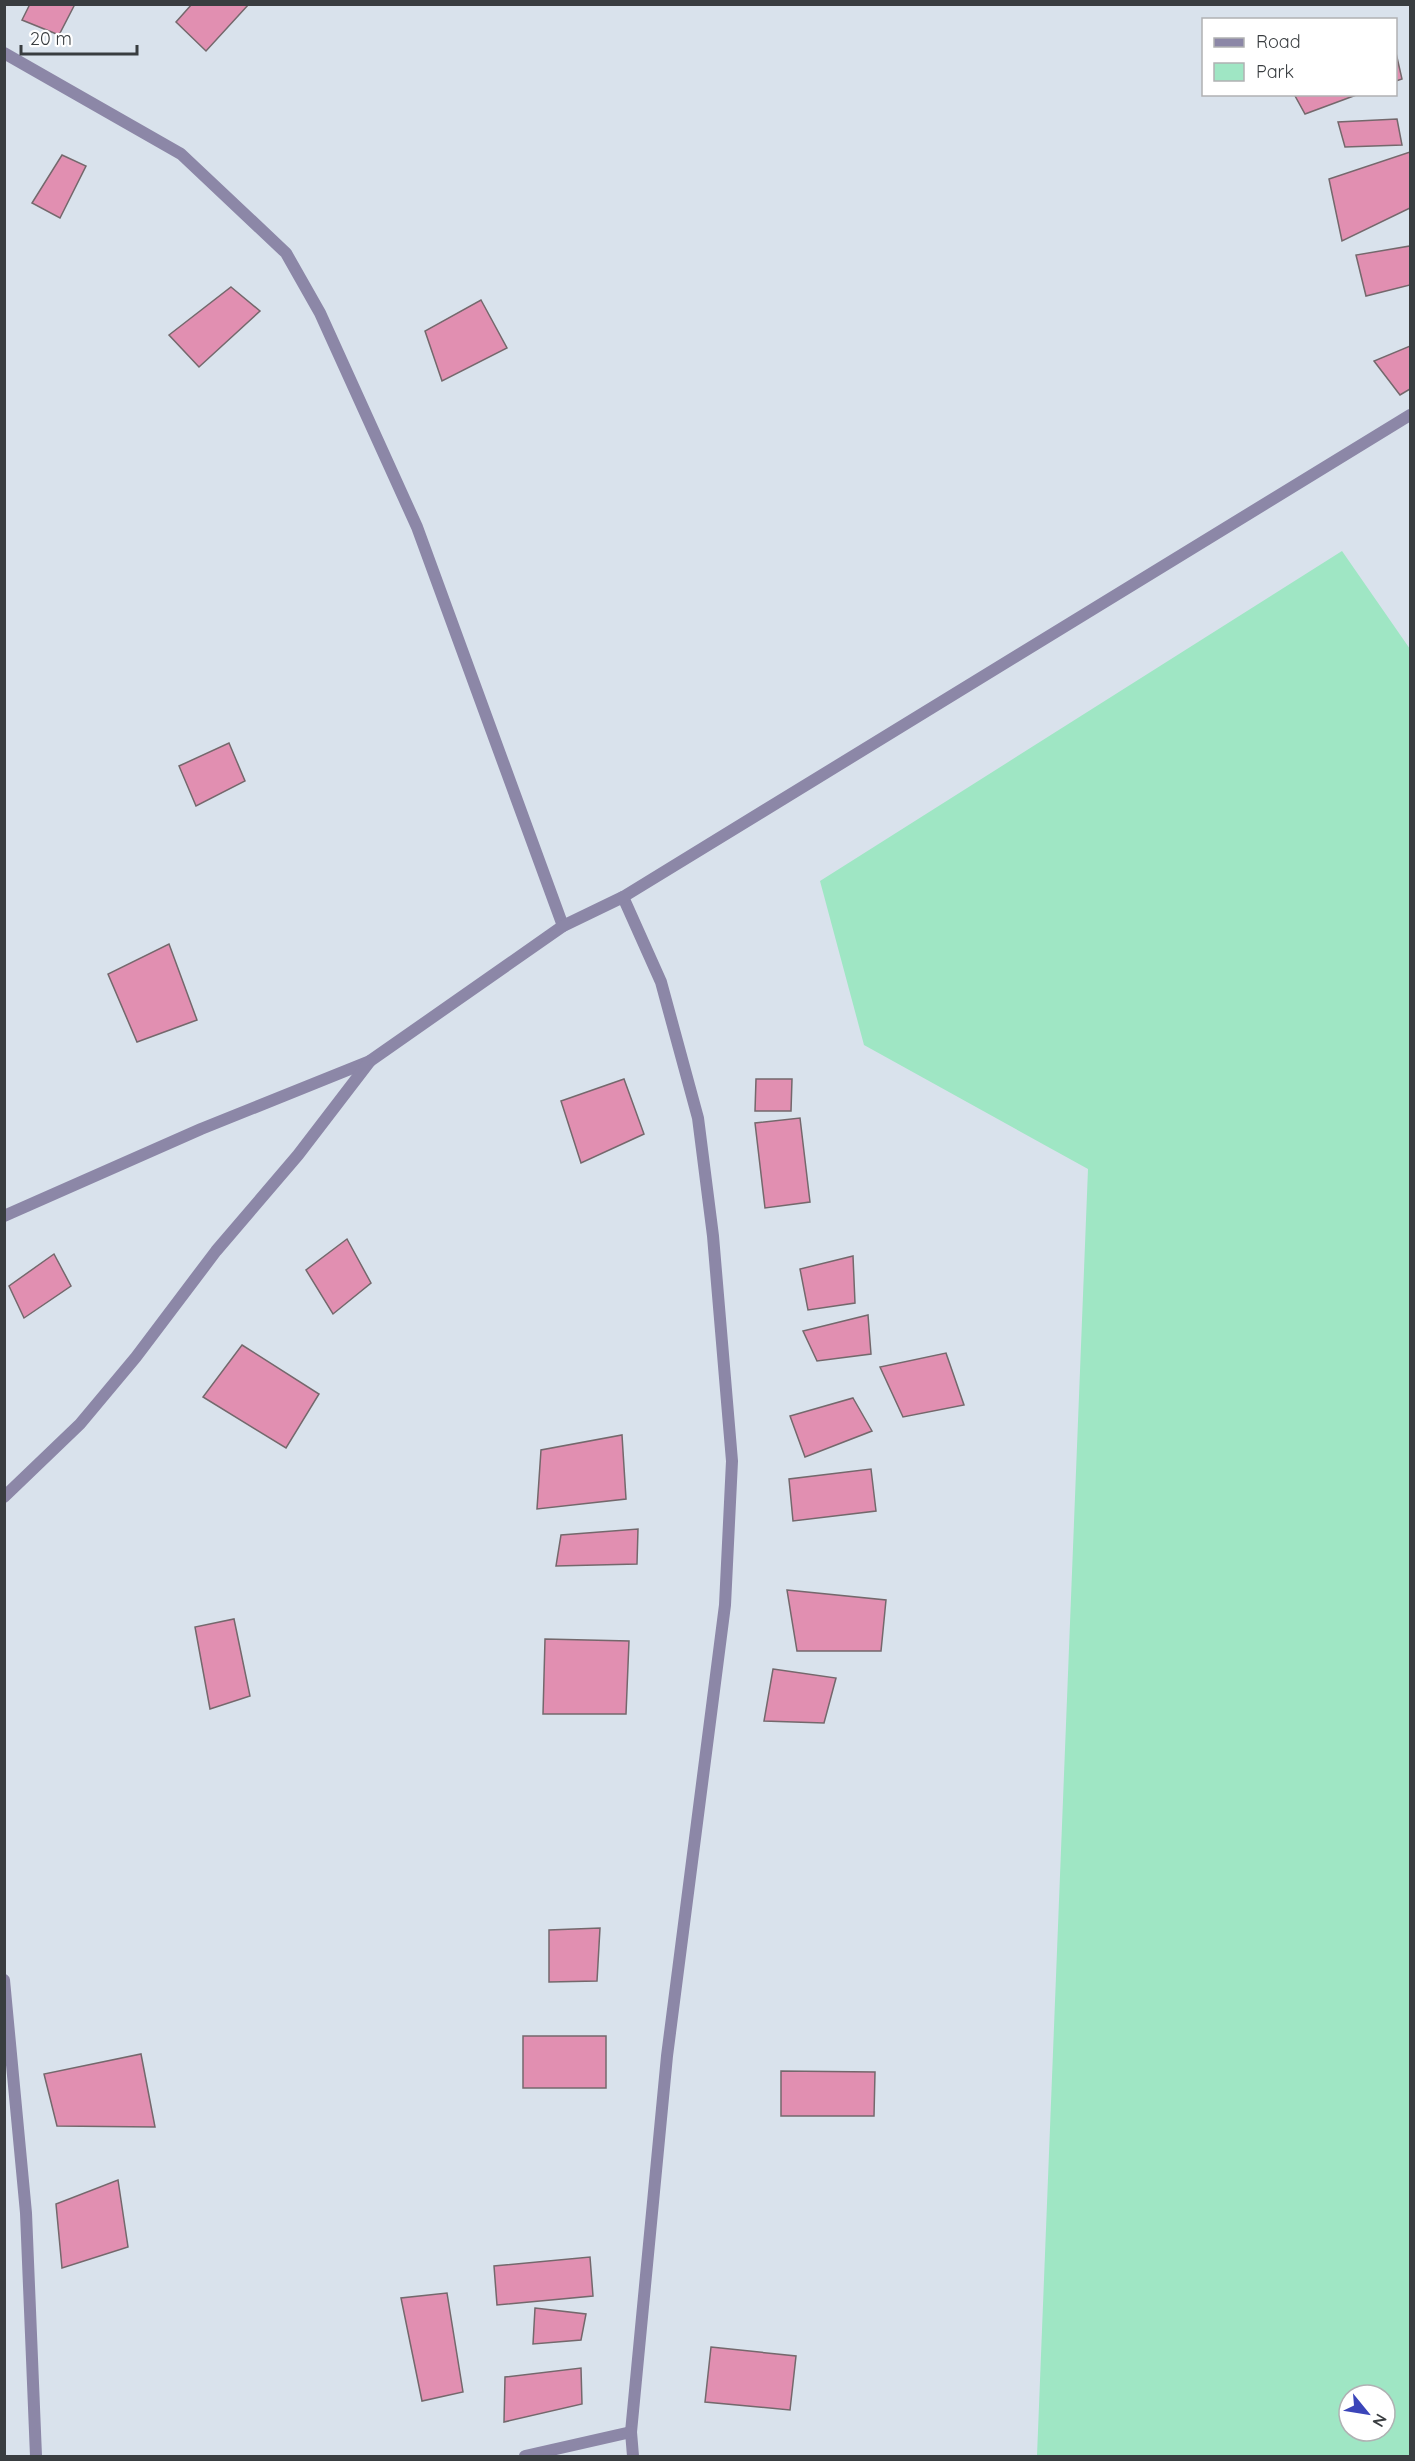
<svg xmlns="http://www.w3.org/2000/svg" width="1415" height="2461" font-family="Quicksand,sans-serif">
  <rect width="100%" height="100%" fill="#d9e2ec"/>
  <path fill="#9fe6c4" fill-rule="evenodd" d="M1342,551L1410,649V2456H1037L1088,1169L864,1045L820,881ZM1349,2395H1385V2431H1349Z"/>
  <g fill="#e18fb1" stroke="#74686c" stroke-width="1.5">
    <polygon points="30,4 75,4 59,35 22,20"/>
    <polygon points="192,4 249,4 206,51 176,22"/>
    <polygon points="1396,53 1402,79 1396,81"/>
    <polygon points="1294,94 1359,94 1305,114"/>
    <polygon points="1397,119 1402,145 1345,147 1338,122"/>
    <polygon points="1410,152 1410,208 1342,241 1329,179"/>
    <polygon points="62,155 86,166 60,218 32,203"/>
    <polygon points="1410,246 1410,285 1366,296 1356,255"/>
    <polygon points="231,287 260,311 199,367 169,335"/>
    <polygon points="481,300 507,348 442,381 425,331"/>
    <polygon points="1410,346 1410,389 1400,395 1374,361"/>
    <polygon points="229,743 245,781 196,806 179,766"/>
    <polygon points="169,944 197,1020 137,1042 108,974"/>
    <polygon points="624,1079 644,1134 581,1163 561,1101"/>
    <polygon points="756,1079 792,1079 791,1111 755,1111"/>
    <polygon points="800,1118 810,1202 765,1208 755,1123"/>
    <polygon points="347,1239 371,1283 333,1314 306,1270"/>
    <polygon points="54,1254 71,1286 24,1318 9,1286"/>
    <polygon points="853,1256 855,1303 808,1310 800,1269"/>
    <polygon points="868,1315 871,1354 817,1361 803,1331"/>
    <polygon points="242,1345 319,1394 286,1448 203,1397"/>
    <polygon points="946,1353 964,1405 903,1417 880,1367"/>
    <polygon points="853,1398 872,1431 805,1457 790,1416"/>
    <polygon points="622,1435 626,1499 537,1509 541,1450"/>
    <polygon points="871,1469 876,1511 793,1521 789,1479"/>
    <polygon points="638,1529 637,1564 556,1566 561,1535"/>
    <polygon points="787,1590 886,1600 881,1651 797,1651"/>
    <polygon points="234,1619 250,1696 210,1709 195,1627"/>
    <polygon points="545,1639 629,1641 626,1714 543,1714"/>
    <polygon points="773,1669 836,1678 824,1723 764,1721"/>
    <polygon points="600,1928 597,1981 549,1982 549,1930"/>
    <rect x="523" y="2036" width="83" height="52"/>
    <polygon points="141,2054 155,2127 57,2126 44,2074"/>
    <polygon points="781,2071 875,2072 874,2116 781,2116"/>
    <polygon points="118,2180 128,2247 62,2268 56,2204"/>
    <polygon points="590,2257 593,2296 497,2305 494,2266"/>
    <polygon points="447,2293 463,2392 422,2401 401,2298"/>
    <polygon points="535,2308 586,2314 581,2340 533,2344"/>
    <polygon points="711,2347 796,2356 790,2410 705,2402"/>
    <polygon points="581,2368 582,2404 504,2422 505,2377"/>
  </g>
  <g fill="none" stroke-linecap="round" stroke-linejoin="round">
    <g stroke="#8c87a7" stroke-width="12">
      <polyline points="4,53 181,154 286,253 320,313 417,527 563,926"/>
      <polyline points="623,897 661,982 698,1118 713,1236 732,1461 725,1605 667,2056 631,2432 633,2456"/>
      <polyline points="4,1216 201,1129 370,1061 563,926 623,897 1410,415"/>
      <polyline points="4,1497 80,1424 136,1357 216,1251 298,1155 370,1061"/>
      <polyline points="4,1980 26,2213 36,2456"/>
      <polyline points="525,2456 631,2432"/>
    </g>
  </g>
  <rect width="1415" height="2461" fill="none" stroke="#393d40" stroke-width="12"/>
  <rect x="1202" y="18" width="195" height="78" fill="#ffffff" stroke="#b0b1b3" stroke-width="1.5"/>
  <rect x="1214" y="38" width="30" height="9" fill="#8c87a7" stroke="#b0b1b3" stroke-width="1.5"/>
  <text x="1256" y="48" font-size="18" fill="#393d40">Road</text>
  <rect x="1214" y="63" width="30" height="18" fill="#9fe6c4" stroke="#b0b1b3" stroke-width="1.5"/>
  <text x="1256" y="78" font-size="18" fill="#393d40">Park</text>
  <g transform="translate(1367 2413) rotate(120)"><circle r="28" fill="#ffffff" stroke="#b0b1b3" stroke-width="1.5"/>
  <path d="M0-4.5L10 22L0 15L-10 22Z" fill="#3b45b9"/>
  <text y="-9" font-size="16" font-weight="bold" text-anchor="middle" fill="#393d40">N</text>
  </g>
  <path d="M21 45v9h116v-9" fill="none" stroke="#393d40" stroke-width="3"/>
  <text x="30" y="45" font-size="18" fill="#393d40" stroke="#ffffff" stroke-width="4.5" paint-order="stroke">20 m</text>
</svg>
